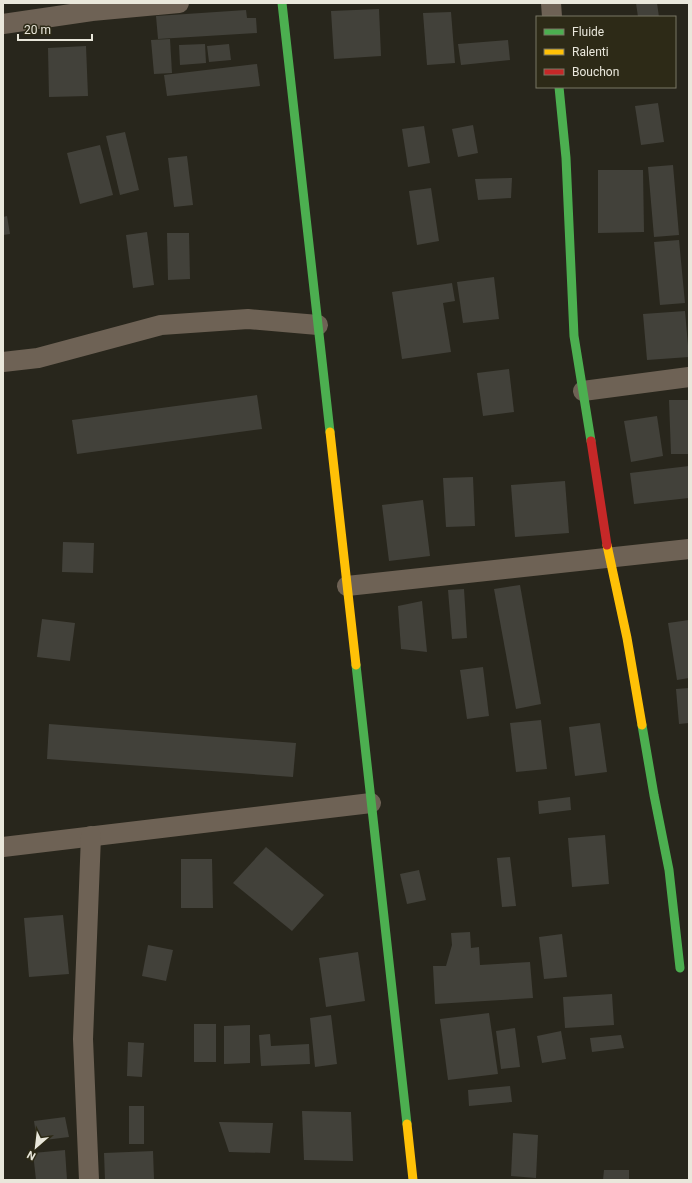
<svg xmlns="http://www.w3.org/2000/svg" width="692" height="1183" font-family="Roboto,sans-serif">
  <rect width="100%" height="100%" fill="#28261c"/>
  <g fill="#42413a">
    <polygon points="636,3 657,3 659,17 638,17"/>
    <polygon points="379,9 381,56 334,59 331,11"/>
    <polygon points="246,10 247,18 256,18 257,33 158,39 156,16"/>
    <polygon points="451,12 455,63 427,65 423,13"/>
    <polygon points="170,39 172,73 154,74 151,40"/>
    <polygon points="508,40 510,60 461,65 458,44"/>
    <polygon points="205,44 206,63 180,65 179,45"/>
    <polygon points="229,44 231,60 209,62 207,46"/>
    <polygon points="86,46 88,96 49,97 48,48"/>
    <polygon points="257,64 260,86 167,96 164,75"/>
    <polygon points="658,103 664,142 641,145 635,106"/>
    <polygon points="473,125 478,153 458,157 452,129"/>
    <polygon points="424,126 430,163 408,167 402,129"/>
    <polygon points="125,132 139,190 120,195 106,136"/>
    <polygon points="100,145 113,195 80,204 67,153"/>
    <polygon points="187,156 193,205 174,207 168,158"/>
    <polygon points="673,165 679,235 654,237 648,167"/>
    <polygon points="598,170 643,170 644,232 598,233"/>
    <polygon points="512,178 511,198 478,200 475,179"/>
    <polygon points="431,188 439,241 417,245 409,191"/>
    <polygon points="7,216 10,234 3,235 3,217"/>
    <polygon points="147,232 154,285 133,288 126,235"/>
    <polygon points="167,233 189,233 190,279 168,280"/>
    <polygon points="679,240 685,303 660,305 654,242"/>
    <polygon points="494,277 499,319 463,323 457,282"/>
    <polygon points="452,283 455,301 443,303 451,352 402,359 392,292"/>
    <polygon points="685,311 689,357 647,360 643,314"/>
    <polygon points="509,369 514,412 483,416 477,373"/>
    <polygon points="257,395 262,429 77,454 72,420"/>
    <polygon points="669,400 689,400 689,454 671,454"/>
    <polygon points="657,416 663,456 631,462 624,421"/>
    <polygon points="689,466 689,498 634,504 630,473"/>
    <polygon points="473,477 475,526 446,527 443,478"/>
    <polygon points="565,481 569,533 515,537 511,485"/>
    <polygon points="423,500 430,556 389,561 382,505"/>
    <polygon points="63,542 94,543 93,573 62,572"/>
    <polygon points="520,585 541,704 516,709 494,589"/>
    <polygon points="464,589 467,638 452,639 448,590"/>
    <polygon points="422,601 427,652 401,649 398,606"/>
    <polygon points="42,619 75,623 70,661 37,657"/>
    <polygon points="689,620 689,678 677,680 668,623"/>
    <polygon points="483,667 489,716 467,719 460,670"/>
    <polygon points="689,688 689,723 679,724 676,689"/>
    <polygon points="541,720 547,769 516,772 510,723"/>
    <polygon points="600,723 607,772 575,776 569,727"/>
    <polygon points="49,724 296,743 293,777 47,759"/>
    <polygon points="570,797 571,810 539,814 538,801"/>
    <polygon points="605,835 609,884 572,887 568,838"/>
    <polygon points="266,847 324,895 292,931 233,883"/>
    <polygon points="510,857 516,906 502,907 497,858"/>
    <polygon points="181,859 212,859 213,908 181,908"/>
    <polygon points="419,870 426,900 407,904 400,874"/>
    <polygon points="63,915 69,974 29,977 24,918"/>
    <polygon points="470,932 471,948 479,947 480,965 530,962 533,998 435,1004 433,966 446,966 452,945 451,933"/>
    <polygon points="562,934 567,977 544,979 539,937"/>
    <polygon points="148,945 173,950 166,981 142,976"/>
    <polygon points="358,952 365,1001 326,1007 319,958"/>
    <polygon points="612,994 614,1025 565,1028 563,997"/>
    <polygon points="489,1013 498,1074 448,1080 440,1019"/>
    <polygon points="331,1015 337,1064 315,1067 310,1018"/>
    <rect x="194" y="1024" width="22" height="38"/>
    <polygon points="250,1025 250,1063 224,1064 224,1026"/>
    <polygon points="515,1028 520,1067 501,1069 496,1031"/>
    <polygon points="561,1031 566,1059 542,1063 537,1036"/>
    <polygon points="270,1034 271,1046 309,1044 310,1064 261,1066 259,1035"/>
    <polygon points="621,1035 624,1048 592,1052 590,1038"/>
    <polygon points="128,1042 144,1043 142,1077 127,1076"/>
    <polygon points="510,1086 512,1102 469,1106 468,1090"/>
    <rect x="129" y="1106" width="15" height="38"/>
    <polygon points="302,1111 351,1112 353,1161 304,1160"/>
    <polygon points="65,1117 69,1137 37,1141 34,1121"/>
    <polygon points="219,1122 273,1123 270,1153 229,1152"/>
    <polygon points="513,1133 538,1135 536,1178 511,1176"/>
    <polygon points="65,1150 67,1180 36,1180 33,1153"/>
    <polygon points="153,1151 154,1179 105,1180 104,1153"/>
    <polygon points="604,1170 629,1170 629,1180 603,1180"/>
  </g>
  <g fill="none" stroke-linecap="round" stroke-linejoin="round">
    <g stroke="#6e6255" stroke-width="20">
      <polyline points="551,3 552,17"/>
      <polyline points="3,24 92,11 179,3"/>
      <polyline points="3,362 38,358 161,325 248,319 318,325"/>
      <polyline points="583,391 689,377"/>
      <polyline points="347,586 689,549"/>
      <polyline points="3,847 371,803"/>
      <polyline points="89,1180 83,1039 91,836"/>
    </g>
    <g stroke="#4caf50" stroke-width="9">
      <polyline points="282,3 330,432"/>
      <polyline points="559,87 566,158 574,336 591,441"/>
      <polyline points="356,665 407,1124"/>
      <polyline points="642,725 654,795 669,870 680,968"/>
    </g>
    <g stroke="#ffc107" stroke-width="9">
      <polyline points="330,432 356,665"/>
      <polyline points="607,545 627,638 642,725"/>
      <polyline points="407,1124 413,1180"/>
    </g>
    <polyline stroke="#c62828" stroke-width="9" points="591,441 607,545"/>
  </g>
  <rect width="692" height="1183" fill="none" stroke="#e9e7db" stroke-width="8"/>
  <rect x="536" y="16" width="140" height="72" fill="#2d2a17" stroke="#787665"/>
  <rect x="544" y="29" width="20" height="6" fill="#4caf50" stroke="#787665"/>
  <text x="572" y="36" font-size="12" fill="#e9e7db">Fluide</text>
  <rect x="544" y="49" width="20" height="6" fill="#ffc107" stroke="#787665"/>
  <text x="572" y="56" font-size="12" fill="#e9e7db">Ralenti</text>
  <rect x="544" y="69" width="20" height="6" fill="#c62828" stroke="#787665"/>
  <text x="572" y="76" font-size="12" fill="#e9e7db">Bouchon</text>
  <g transform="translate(36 1147) rotate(208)" stroke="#2d2a17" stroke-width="3" paint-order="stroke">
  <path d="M0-3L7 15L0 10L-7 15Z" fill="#e9e7db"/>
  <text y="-6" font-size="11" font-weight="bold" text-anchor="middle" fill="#e9e7db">N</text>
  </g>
  <path d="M18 34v6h74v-6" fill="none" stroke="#e9e7db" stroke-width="2"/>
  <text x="24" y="34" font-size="12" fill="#e9e7db" stroke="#2d2a17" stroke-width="3" paint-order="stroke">20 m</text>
</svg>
